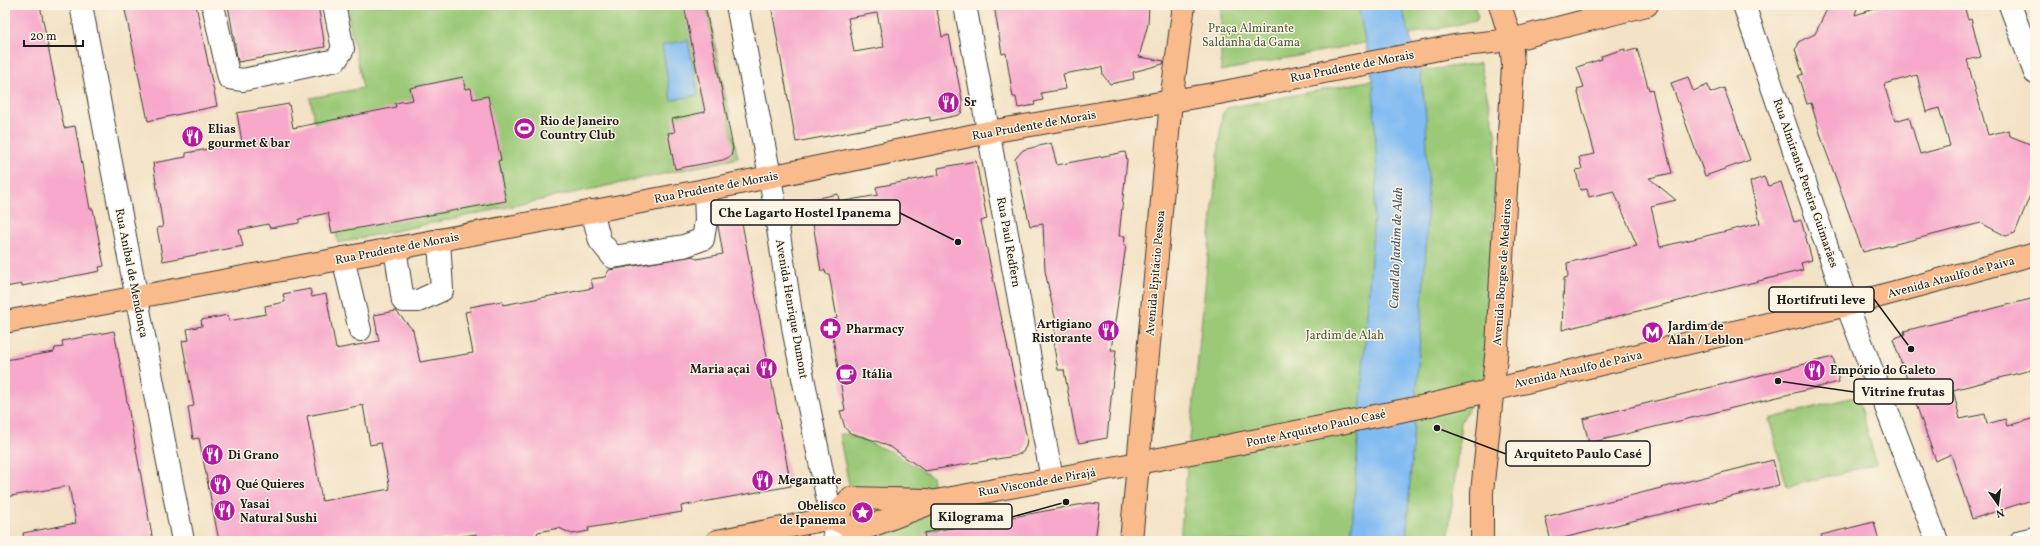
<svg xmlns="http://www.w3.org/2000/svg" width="2040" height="546" font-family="Vollkorn,serif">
  <rect width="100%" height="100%" fill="#fcf5e5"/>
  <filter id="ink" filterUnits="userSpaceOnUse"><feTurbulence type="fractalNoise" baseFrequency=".025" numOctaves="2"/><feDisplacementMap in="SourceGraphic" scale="8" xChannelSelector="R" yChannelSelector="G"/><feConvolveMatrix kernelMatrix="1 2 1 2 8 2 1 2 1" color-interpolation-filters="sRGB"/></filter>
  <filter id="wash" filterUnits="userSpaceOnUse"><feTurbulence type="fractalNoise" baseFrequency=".012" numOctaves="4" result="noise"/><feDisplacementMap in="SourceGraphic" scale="16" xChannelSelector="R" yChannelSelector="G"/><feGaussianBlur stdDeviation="0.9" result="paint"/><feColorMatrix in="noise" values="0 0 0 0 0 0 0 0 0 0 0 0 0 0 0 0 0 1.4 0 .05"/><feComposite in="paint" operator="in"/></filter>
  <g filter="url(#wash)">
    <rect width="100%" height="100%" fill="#f3e2c5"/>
    <g fill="#9bc978" stroke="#5c724a">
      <polygon points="346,5 707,5 738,158 338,243 310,98 363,88"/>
      <polygon points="1221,5 1474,5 1478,17 1476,21 1221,71"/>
      <polygon points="1480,63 1496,136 1487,376 1461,422 1448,541 1180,541 1222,114 1227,108 1420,71"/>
      <polygon points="1858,396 1876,464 1787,487 1769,419"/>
      <polygon points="839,434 846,434 892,452 932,477 940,525 929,541 860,541"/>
    </g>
    <g fill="#81bbf2" stroke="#4e6c87">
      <polygon points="1358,5 1401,5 1420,71 1426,116 1428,182 1426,249 1406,541 1351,541 1377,173 1373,81"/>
      <polygon points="688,40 698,95 671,100 662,45"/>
    </g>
    <g id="blocks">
      <g fill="#f7a8cb" fill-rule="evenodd">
        <polygon points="20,5 40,5 64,128 75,126 90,209 93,209 104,266 99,267 100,271 22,286 22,284 5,287 5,8"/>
        <polygon points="124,5 196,5 217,106 148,121"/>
        <polygon points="228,5 318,5 325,47 238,62"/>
        <polygon points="684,5 705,5 733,148 731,156 723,160 675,169 668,133 675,132 672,119 705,112"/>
        <path d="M771,5H936L942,37L949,35L962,99V112L959,115L930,121V117L796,142ZM877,13L884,47L854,52L848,18Z"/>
        <polygon points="994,5 1149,5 1148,24 1139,57 1164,61 1163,64 1133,72 1134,79 1110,84 1103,75 1102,67 1063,74 1066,89 1041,93 1043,100 1034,102 1035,105 1018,108 1016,97 1013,97 1006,53 1002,54"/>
        <path d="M1829,5H1858L1855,15L1887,5H1964L1968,20L1971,19L1981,57L1967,60L1988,135L2009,130L2010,136L2035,146V183L2015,233L2006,236L1981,223L1863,252L1823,143L1811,103L1807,104L1798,76L1803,74L1795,49L1798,46V42L1815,34ZM1917,75L1926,112L1939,108L1950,146L1920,154L1909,117L1895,121L1884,84Z"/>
        <polygon points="1625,49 1625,52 1637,49 1649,90 1652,89 1672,173 1649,178 1676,200 1651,206 1660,247 1760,223 1750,182 1764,177 1768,186 1781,182 1794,222 1801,220 1812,260 1801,263 1803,270 1562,330 1564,278 1568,277 1567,263 1637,246 1614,191 1589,197 1587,189 1580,190 1576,170 1582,169 1579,157 1595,154 1577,89 1584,87 1577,67 1602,59 1601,56"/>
        <polygon points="463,77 465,89 471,88 473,99 488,96 501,160 498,161 506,201 332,233 328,213 299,219 299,223 270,228 268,224 239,230 243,246 163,261 157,228 163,227 153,163 186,157 186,153 242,143 237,113 289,104 293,128 396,107 395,103 413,100 410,88"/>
        <polygon points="1688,77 1693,91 1708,85 1710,93 1724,88 1750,160 1705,176 1671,83"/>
        <polygon points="1051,143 1057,165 1125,152 1127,160 1119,236 1125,236 1124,245 1126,245 1111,350 1116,350 1107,438 1079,443 1076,436 1064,370 1058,370 1053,341 1056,322 1045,271 1043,224 1030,226 1015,159 1023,150"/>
        <polygon points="976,161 987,219 981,221 1027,439 1026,446 1023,452 1015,456 925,471 892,448 879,442 850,433 845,428 840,411 845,410 830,320 837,318 829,274 826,274 825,270 821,271 809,200 838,194 839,202 878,195 876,187 939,175 938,168"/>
        <path d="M740,212L791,486L681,506L682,512L588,528L589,531L572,534L559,528L538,532L534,541H507V538L477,541L476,534L433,541H219L199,438L193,439L188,407L194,406L182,341L189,340L187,329L202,326L201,320L228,315L229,321L266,314L265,306L285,302L283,294L310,289L312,297L326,294L336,349L379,341L374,315L396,311L413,330L420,362L473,353L465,312L471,311L470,307L502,301L503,305L593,288L591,279L605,277L609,270L693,256L697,259L723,254L718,226V215ZM363,405L370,445L381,443L390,489L322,501L307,416Z"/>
        <polygon points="2035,298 2035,369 1953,390 1960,419 1985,414 1987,424 2005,419 2007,426 2035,418 2035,499 1972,519 1951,454 1936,461 1893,339 1905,334 1904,331"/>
        <polygon points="114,331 153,541 24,541 23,533 76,523 69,486 5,497 5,360 54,352 55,348 63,347 62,341"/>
        <polygon points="1833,357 1839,382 1589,443 1583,419"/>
        <polygon points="1773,460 1779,485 1551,541 1545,517"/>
        <polygon points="1089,503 1100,504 1095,541 925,541 924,533"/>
        <polygon points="1874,522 1879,541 1822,541 1821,535"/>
      </g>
    </g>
  </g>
  <g filter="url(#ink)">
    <use href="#blocks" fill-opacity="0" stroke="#3c3a35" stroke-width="1"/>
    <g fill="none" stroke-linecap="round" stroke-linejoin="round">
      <defs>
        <g id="minor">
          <polyline points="81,5 183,541"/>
          <polyline points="213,5 229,78 243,80 336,60 343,49 334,5"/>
          <polyline points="737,5 770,176 794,333 836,541"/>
          <polyline points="965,5 1052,479"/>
          <polyline points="1744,5 1847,305 1937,541"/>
          <polyline points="2010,5 2035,73"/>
          <polyline points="592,211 600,241 613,257 684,246 703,239 706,221 705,190"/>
          <polyline points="395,248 403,301 418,301 442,290 439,240"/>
          <polyline points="343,258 360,330"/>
          <polyline points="2021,541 2035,538"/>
        </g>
        <g id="major">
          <polyline points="5,322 705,190 989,132 1219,93 1454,46 1511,40 1647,5"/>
          <polyline points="1430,405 1847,305 2035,254"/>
          <polyline points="832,518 858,531 936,501 1212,449"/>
          <polyline points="717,541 832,518 851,498 927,500"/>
          <polyline points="1131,541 1171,101 1184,5"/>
          <polyline points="1482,541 1482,492 1497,347 1513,65 1511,40 1500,5"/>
        </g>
      </defs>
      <use href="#minor" stroke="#3c3a35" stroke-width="24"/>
      <use href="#major" stroke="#3c3a35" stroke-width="24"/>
      <use href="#minor" stroke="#fff" stroke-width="22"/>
      <use href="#major" stroke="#fabb8c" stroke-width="22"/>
      <defs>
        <polyline id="major-bridge" points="1212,449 1430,405"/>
      </defs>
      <use href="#major-bridge" stroke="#3c3a35" stroke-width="24" stroke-linecap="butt"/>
      <use href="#major-bridge" stroke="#fabb8c" stroke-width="22"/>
    </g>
  </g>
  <defs>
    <symbol id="restaurant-disc" viewBox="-11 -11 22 22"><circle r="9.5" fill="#b5179e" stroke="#fcf5e5"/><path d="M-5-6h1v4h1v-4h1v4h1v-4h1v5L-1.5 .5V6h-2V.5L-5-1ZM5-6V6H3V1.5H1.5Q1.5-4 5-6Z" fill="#fff"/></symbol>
    <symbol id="stadium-disc" viewBox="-11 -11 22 22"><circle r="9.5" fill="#b5179e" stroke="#fcf5e5"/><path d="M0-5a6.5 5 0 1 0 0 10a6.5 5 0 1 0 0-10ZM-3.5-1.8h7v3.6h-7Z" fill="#fff"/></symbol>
    <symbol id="pharmacy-disc" viewBox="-11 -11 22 22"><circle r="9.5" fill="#b5179e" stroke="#fcf5e5"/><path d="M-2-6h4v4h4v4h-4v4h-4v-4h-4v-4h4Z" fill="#fff"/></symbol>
    <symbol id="metro-disc" viewBox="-11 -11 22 22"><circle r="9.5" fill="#b5179e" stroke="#fcf5e5"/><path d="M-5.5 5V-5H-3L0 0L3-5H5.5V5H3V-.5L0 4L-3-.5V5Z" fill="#fff"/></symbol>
    <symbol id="cafe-disc" viewBox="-11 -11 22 22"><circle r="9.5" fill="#b5179e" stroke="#fcf5e5"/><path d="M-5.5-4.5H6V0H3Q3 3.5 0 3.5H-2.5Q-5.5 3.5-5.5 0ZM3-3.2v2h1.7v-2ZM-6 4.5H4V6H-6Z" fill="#fff"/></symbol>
    <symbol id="sight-disc" viewBox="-11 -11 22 22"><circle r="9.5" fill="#b5179e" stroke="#fcf5e5"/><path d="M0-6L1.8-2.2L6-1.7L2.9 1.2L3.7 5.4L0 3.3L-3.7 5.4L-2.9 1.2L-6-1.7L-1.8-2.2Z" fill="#fff"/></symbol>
  </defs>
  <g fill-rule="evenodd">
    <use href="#restaurant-disc" x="936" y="90" width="25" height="25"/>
    <use href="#stadium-disc" x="512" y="116" width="25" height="25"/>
    <use href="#restaurant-disc" x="180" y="124" width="25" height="25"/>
    <use href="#pharmacy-disc" x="818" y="316" width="25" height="25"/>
    <use href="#restaurant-disc" x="1096" y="318" width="25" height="25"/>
    <use href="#metro-disc" x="1640" y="320" width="25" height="25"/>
    <use href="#restaurant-disc" x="754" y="356" width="25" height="25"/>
    <use href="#restaurant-disc" x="1802" y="358" width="25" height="25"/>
    <use href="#cafe-disc" x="834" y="362" width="25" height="25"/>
    <use href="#restaurant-disc" x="200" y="442" width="25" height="25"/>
    <use href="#restaurant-disc" x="750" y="468" width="25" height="25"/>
    <use href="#restaurant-disc" x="208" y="472" width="25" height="25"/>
    <use href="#restaurant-disc" x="212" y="498" width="25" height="25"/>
    <use href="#sight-disc" x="850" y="500" width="25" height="25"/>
  </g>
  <g text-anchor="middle" stroke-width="3" stroke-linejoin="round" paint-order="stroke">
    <g font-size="12" fill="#48593c" stroke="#fcf5e5">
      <text x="1251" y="32">Praça Almirante<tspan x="1251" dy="14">Saldanha da Gama</tspan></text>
      <text x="1345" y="339">Jardim de Alah</text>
    </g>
    <g font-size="12" fill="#1c1c1c" stroke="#fcf5e5">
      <text transform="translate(1352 66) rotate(-11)" y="4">Rua Prudente de Morais</text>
      <text transform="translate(1034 125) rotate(-10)" y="4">Rua Prudente de Morais</text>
      <text transform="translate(1806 183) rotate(71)" y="4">Rua Almirante Pereira Guimarães</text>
      <text transform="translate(716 187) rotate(-11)" y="4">Rua Prudente de Morais</text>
      <text transform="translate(1009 242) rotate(80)" y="4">Rua Paul Redfern</text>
      <text transform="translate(397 248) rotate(-11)" y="4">Rua Prudente de Morais</text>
      <text transform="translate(1502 272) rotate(-86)" y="4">Avenida Borges de Medeiros</text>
      <text transform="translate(132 273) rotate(79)" y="4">Rua Aníbal de Mendonça</text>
      <text transform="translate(1155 273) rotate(-85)" y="4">Avenida Epitácio Pessoa</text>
      <text transform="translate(1951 277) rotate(-15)" y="4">Avenida Ataulfo de Paiva</text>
      <text transform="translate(792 309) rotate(80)" y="4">Avenida Henrique Dumont</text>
      <text transform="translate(1578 369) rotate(-13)" y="4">Avenida Ataulfo de Paiva</text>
      <text transform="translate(1316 428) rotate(-12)" y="4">Ponte Arquiteto Paulo Casé</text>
      <text transform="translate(1037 482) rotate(-10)" y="4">Rua Visconde de Pirajá</text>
    </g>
    <g font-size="12" font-weight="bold" fill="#1c1c1c" stroke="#fcf5e5" text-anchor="start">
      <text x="964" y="106">Sr</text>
      <text x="540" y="125">Rio de Janeiro<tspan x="540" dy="14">Country Club</tspan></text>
      <text x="208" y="133">Elias<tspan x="208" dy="14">gourmet &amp; bar</tspan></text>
      <text x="1092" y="328" text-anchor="end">Artigiano<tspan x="1092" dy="14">Ristorante</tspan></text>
      <text x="1668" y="330">Jardim de<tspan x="1668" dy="14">Alah / Leblon</tspan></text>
      <text x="846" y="333">Pharmacy</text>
      <text x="750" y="373" text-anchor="end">Maria açai</text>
      <text x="1830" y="374">Empório do Galeto</text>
      <text x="862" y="378">Itália</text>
      <text x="228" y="459">Di Grano</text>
      <text x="778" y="484">Megamatte</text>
      <text x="236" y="488">Qué Quieres</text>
      <text x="240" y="508">Yasai<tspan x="240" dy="14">Natural Sushi</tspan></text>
      <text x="846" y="510" text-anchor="end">Obelisco<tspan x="846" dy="14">de Ipanema</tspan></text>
    </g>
    <g font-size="13" font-style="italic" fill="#3f5467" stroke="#fcf5e5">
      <text transform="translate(1395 248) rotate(-88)" y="5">Canal do Jardim de Alah</text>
    </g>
  </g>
  <path fill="none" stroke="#1c1c1c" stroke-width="1.5" d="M958 242L900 213M1911 349L1874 299M1778 381L1854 392M1437 428L1506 454M1066 502L1012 517"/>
  <g fill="#1c1c1c" stroke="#fcf5e5" stroke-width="1.5">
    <circle cx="958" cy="242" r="4"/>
    <circle cx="1911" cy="349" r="4"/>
    <circle cx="1778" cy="381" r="4"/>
    <circle cx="1437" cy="428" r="4"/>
    <circle cx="1066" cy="502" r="4"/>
  </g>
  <g fill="#fcf5e5" stroke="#1c1c1c" stroke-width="1.5">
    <rect x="711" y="200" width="189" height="25" rx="4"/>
    <rect x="1769" y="287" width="105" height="25" rx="4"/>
    <rect x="1854" y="379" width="99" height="25" rx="4"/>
    <rect x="1506" y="441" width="144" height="25" rx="4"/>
    <rect x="931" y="504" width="81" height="25" rx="4"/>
  </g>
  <g font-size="13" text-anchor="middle" font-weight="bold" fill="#1c1c1c">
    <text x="805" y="217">Che Lagarto Hostel Ipanema</text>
    <text x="1821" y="304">Hortifruti leve</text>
    <text x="1903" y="396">Vitrine frutas</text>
    <text x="1578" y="458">Arquiteto Paulo Casé</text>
    <text x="971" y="521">Kilograma</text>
  </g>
  <rect width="2040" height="546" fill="none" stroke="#fcf5e5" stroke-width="20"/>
  <g transform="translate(1998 504) rotate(166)" stroke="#fcf5e5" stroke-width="3" paint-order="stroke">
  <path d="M0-3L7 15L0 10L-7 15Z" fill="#1c1c1c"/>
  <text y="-6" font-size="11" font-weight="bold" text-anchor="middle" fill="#1c1c1c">N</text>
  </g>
  <path d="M24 40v6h59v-6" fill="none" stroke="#1c1c1c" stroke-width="2"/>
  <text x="30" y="40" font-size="12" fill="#1c1c1c" stroke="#fcf5e5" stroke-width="3" paint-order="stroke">20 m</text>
</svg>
